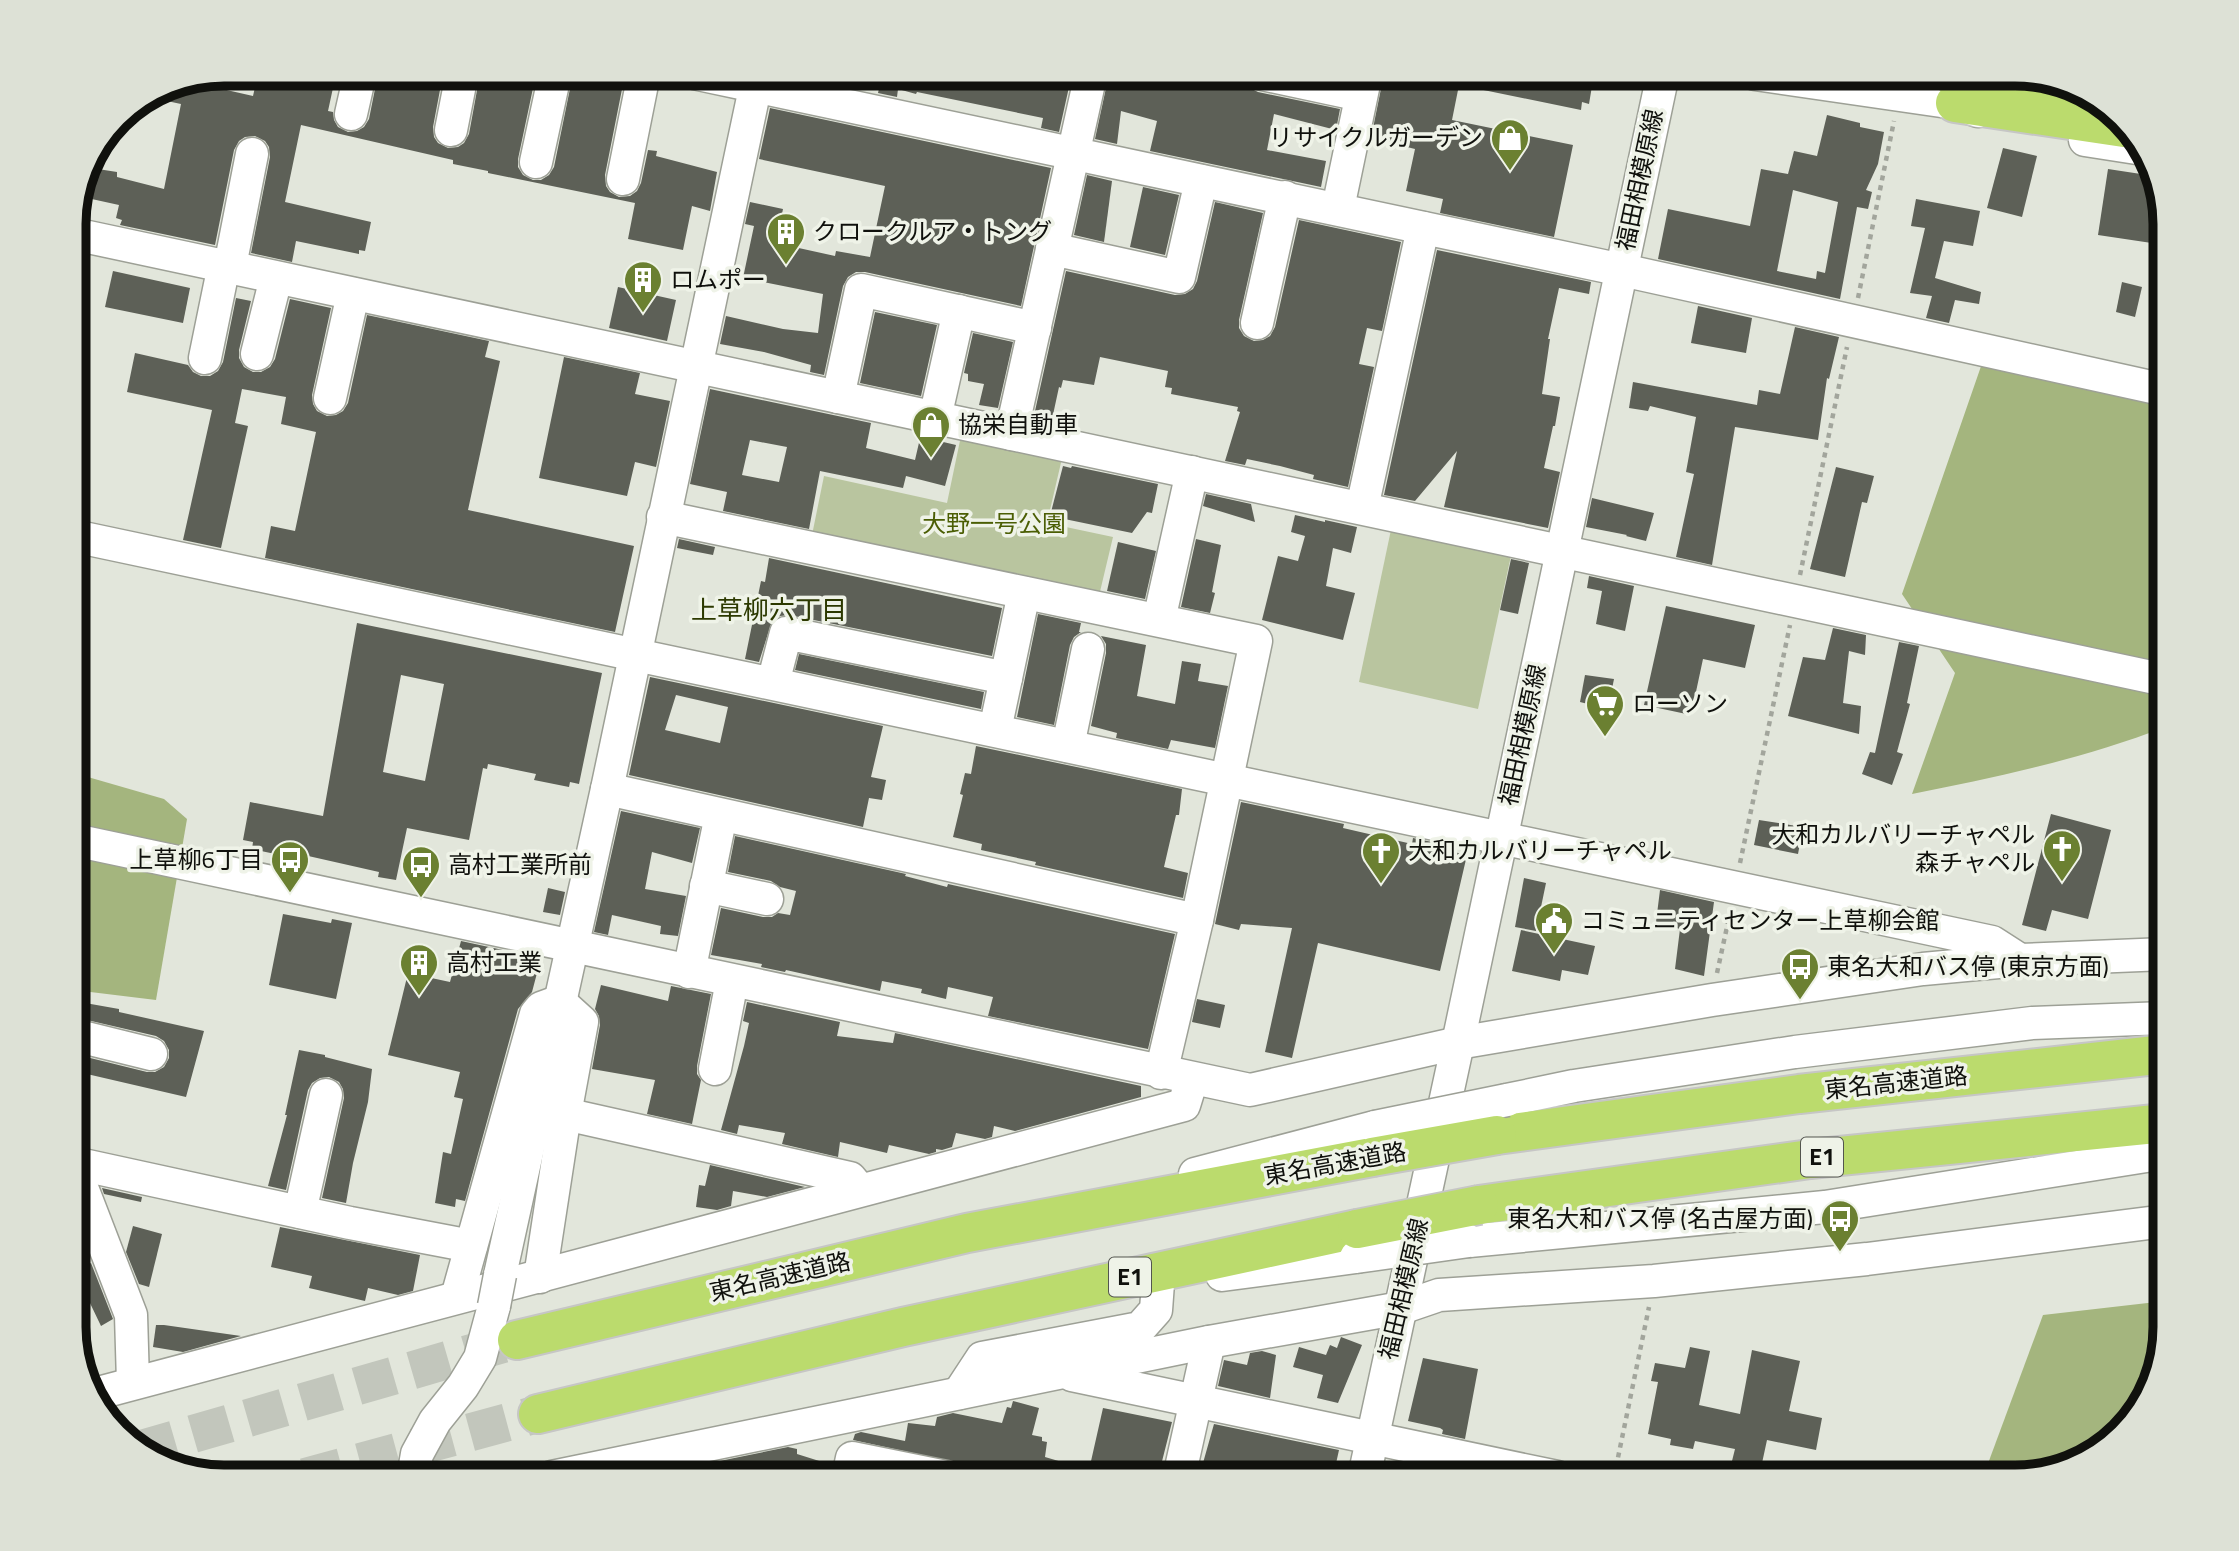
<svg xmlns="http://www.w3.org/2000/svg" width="2239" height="1551" font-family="'Titillium Web','Noto Sans JP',sans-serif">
  <rect width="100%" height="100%" fill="#e2e6db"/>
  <g fill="#b9c59f">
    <polygon points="962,431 1063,454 1047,523 1113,537 1098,600 811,540 824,476 947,503"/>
    <polygon points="1392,525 1512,551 1478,709 1359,682"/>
  </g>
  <g fill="#a4b57e">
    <path d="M1987,349L2165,375V727C2083,759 1998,777 1912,794L1955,673L1902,594Z"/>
    <polygon points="74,773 164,799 187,819 156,1000 74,990"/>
    <polygon points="2165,1301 2165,1328 2140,1411 2082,1462 2016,1477 1983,1477 2043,1315"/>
  </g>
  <g fill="#5d6057" fill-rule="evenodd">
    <polygon points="258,74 336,74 328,111 333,112 334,120 338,127 348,132 357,131 364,127 369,119 378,74 443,74 433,127 434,137 438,143 448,148 458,147 464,143 469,134 480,74 503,78 504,74 536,74 518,159 518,167 523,175 533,180 541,180 549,175 554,167 573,74 625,74 605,175 606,186 610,192 619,197 630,196 637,191 641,183 648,150 657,151 656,156 717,172 710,211 692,206 683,250 628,239 635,203 488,173 488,171 453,164 453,160 301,125 285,202 371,222 365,251 359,250 359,254 296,241 292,262 251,253 270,157 269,147 265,141 255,136 245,137 239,141 234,150 215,245 120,225 122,220 116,218 119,205 78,196 85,167 117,172 117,177 164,189 181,104 148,97 167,85 187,81 253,96"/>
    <polygon points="863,74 1069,74 1068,77 1071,78 1059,132 1041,128 1043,118 917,92 916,94 898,89 897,97 878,93 880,84 862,79"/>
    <polygon points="1109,74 1212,74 1211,76 1246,82 1250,88 1258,92 1340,109 1336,130 1274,114 1267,150 1326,161 1321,187 1150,151 1157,121 1121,111 1117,144 1095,139"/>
    <polygon points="1384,74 1535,74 1592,86 1589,104 1582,102 1581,110 1459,85 1452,120 1573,145 1554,237 1440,213 1443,199 1406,191 1415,149 1371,138"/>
    <polygon points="770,108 1051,168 1021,306 865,272 856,272 848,277 843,286 824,375 810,372 811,365 764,352 720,344 726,316 783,329 818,333 823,294 743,278 754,226 745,224 750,202 783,209 776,243 835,256 836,251 870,257 885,186 759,159"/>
    <path d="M1827,115L1860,123V127L1884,132L1878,164L1866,190L1872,192L1868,209L1857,207L1840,299L1658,259L1668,209L1750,226L1761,169L1788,174L1794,151L1817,156ZM1793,190L1838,202L1825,273L1817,271L1816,279L1777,271Z"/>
    <polygon points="2003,148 2037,156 2022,217 1987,208"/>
    <polygon points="2108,169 2154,176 2165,223 2165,245 2098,235"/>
    <polygon points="1087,175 1112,181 1104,242 1074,235"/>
    <polygon points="1143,187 1179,195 1165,255 1130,247"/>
    <polygon points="1916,199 1980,211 1973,246 1944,241 1935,278 1981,292 1979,304 1955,300 1949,323 1926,318 1932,296 1910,293 1925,228 1911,226"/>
    <polygon points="1215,202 1263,213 1239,320 1239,328 1244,336 1254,341 1263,340 1270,336 1275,327 1299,220 1401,242 1382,331 1367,328 1359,364 1374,367 1348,487 1313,479 1314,475 1280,466 1247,459 1245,465 1225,461 1240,412 1237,411 1238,407 1171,394 1172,388 1165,387 1168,371 1100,357 1094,385 1063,380 1061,388 1059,387 1051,424 1033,420 1066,271 1175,295 1185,294 1193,289 1197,281"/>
    <polygon points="1437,250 1591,282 1589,294 1559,288 1548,339 1550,339 1542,394 1560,397 1555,426 1553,426 1544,468 1560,472 1548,528 1444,507 1457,451 1415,501 1384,495"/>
    <polygon points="113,271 190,288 183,323 105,307"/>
    <polygon points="2122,282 2142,287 2135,317 2116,312"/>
    <polygon points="618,287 676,300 667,341 609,328"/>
    <polygon points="236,298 251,301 239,350 239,358 244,367 253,372 261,372 270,367 275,359 290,299 331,308 312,395 313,404 317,411 327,416 336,415 343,411 348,403 367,315 489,341 485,357 500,361 468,510 634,546 615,632 265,558 271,526 295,531 316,432 281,424 286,397 242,389 235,423 248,426 221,548 183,540 212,410 127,392 135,353 188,365 193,372 201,376 210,376 218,371 223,362"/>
    <polygon points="1698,306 1752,318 1746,353 1691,343"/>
    <polygon points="875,312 937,325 921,396 860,383"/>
    <polygon points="1795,327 1839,337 1829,379 1827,378 1818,440 1735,427 1712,565 1676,557 1694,474 1686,472 1696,417 1650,406 1648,411 1629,408 1633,382 1757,405 1759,390 1780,394"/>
    <polygon points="973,333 1013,342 998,408 979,405 984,384 968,381 968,374 964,373"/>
    <polygon points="564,357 640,373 635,394 670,401 656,467 635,462 627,496 539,478"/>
    <path d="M710,389L871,423L866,448L915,460L921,434L940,437L939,441L956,445L945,486L906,476L903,488L820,471L809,529L723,511L727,492L690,484ZM750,440L787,447L779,482L742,475Z"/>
    <polygon points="1063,466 1071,468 1072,466 1158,484 1152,513 1147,512 1132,533 1050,516"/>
    <polygon points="1836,467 1874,476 1867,503 1862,502 1845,577 1810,569"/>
    <polygon points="1206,494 1251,504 1255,522 1203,506"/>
    <polygon points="1592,498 1654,513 1646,541 1626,536 1627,535 1586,527"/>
    <polygon points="1295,515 1325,522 1325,520 1357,527 1351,553 1333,548 1326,586 1355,593 1343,640 1262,620 1278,556 1298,561 1305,536 1291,532"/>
    <polygon points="679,539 715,547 713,555 677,548"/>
    <polygon points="1196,539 1221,545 1212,592 1215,593 1210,613 1181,607"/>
    <polygon points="1118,542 1156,551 1145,599 1107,591"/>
    <polygon points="769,558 1002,608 992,656 789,615 780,616 772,621 759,662 745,659 761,581 765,582"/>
    <polygon points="1511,559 1529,563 1518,614 1500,610"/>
    <polygon points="1589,576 1634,586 1625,631 1596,624 1602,591 1587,588"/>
    <polygon points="1666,606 1755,625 1745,668 1703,659 1691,715 1644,705"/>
    <polygon points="1038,614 1081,623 1079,632 1081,632 1074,637 1070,645 1054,725 1017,717"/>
    <path d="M357,623L602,673L579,784L570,782L569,787L534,780L536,774L488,764L487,769L483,768L469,840L407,828L396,880L378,877L379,872L295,853L294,858L252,849L253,842L243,840L250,802L323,816ZM401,675L444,684L425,781L383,772Z"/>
    <polygon points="1833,628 1866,635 1865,655 1849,651 1843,703 1861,706 1859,734 1788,716 1803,657 1825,660"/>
    <polygon points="1101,636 1146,645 1137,696 1175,704 1182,661 1201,664 1198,681 1228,686 1215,748 1171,740 1168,749 1116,738 1117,733 1091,726 1106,653 1106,644"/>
    <polygon points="1899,642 1919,646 1907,703 1910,704 1897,752 1903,754 1892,785 1862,774 1870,752 1875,753"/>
    <polygon points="799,654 984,692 981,709 795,670"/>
    <polygon points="1585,675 1614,679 1608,709 1580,702"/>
    <path d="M650,677L883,726L871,777L886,780L882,800L869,798L863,827L629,775ZM676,695L728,707L720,743L665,730Z"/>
    <polygon points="976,746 1182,789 1179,815 1176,815 1164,867 1188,873 1183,898 1035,865 1036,862 981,850 982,844 953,837 963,795 960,794 965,773 971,774"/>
    <polygon points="1241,802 1344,824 1343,828 1412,844 1413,838 1446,845 1445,850 1467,855 1440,971 1318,943 1292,1058 1265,1052 1292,928 1241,924 1239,930 1215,924"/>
    <polygon points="621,811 700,828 692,863 652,852 645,889 686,896 678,936 660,934 661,926 612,915 608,935 594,932"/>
    <polygon points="2051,814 2111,830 2088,919 2052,910 2046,931 2022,925"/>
    <polygon points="1759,820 1803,827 1798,854 1754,845"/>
    <polygon points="735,836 906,874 905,876 947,887 948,884 1175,934 1148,1049 988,1016 993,997 948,987 946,999 921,993 922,989 882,981 880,991 786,970 785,972 761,967 762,964 711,955 721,908 763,917 772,917 778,913 790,915 796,891 780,887 771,881 728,872"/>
    <polygon points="1524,878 1546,883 1536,931 1515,927"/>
    <polygon points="548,888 565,892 560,915 543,912"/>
    <polygon points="1660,890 1714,902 1704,976 1675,969 1680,929 1656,922"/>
    <polygon points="283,914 331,923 332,919 352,923 336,999 269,985"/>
    <polygon points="1521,930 1595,946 1588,975 1562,970 1560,981 1512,971"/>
    <polygon points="461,941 541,958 532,992 518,1009 465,1201 456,1199 455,1207 435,1203 443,1152 451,1154 463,1099 454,1097 460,1072 388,1055 408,973 450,982"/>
    <polygon points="601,985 668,1001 671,986 711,994 697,1066 697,1074 701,1080 692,1124 647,1114 655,1080 592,1069 600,1025 599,1016 595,1009"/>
    <polygon points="1197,999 1225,1005 1220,1028 1192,1022"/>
    <polygon points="74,1001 119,1009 119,1012 204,1031 186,1097 74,1071 74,1054 147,1072 155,1072 164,1067 169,1058 169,1050 164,1041 156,1036 74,1017"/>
    <polygon points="747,1002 840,1022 837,1036 893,1043 895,1033 1141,1086 1141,1097 1015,1131 994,1126 992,1137 985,1139 956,1133 952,1147 942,1150 936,1149 936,1152 929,1154 889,1145 887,1153 840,1142 838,1157 782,1144 785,1133 739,1125 737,1134 721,1130 744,1046 749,1023 743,1021"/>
    <polygon points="299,1050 325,1055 325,1057 372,1069 368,1102 353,1163 346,1203 322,1198 344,1098 343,1089 339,1082 329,1077 320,1078 312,1083 308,1090 286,1190 268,1186 287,1115 285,1115"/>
    <polygon points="710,1165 805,1187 767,1197 733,1191 731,1206 717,1210 696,1207 699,1185 705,1186"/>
    <polygon points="102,1188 142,1197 141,1202 104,1194"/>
    <polygon points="133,1226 162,1234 149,1287 139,1284 126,1252"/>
    <polygon points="280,1227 420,1255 413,1291 398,1295 368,1288 365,1301 309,1288 312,1276 271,1267"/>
    <polygon points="91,1263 113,1319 101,1326 89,1301 86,1302 74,1274 74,1272"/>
    <polygon points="156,1325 164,1325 241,1336 183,1352 153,1347"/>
    <polygon points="1341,1337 1362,1345 1338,1403 1317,1398 1323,1375 1293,1367 1299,1347 1326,1355 1330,1345 1337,1348"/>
    <polygon points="1690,1347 1710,1351 1699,1405 1740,1414 1752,1350 1800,1361 1789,1411 1822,1418 1816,1450 1767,1440 1759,1477 1728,1477 1735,1449 1695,1441 1693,1449 1670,1445 1671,1439 1648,1434 1658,1382 1651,1381 1655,1363 1685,1368"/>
    <polygon points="1262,1351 1276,1355 1270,1398 1218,1386 1224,1360 1247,1365 1250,1353"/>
    <polygon points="1423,1358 1478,1369 1465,1439 1442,1434 1443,1430 1440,1428 1408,1421"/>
    <polygon points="1013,1401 1039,1408 1032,1435 1042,1437 1042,1441 1047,1442 1045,1457 1089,1470 1103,1408 1172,1422 1158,1477 1028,1477 1029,1474 959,1463 853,1440 855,1434 861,1432 905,1441 908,1423 935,1426 937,1417 953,1413 1002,1423 1007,1407 1011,1408"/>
    <polygon points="1214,1424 1339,1450 1333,1477 1229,1477 1231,1471 1203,1463"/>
    <polygon points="788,1447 797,1449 797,1454 832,1465 830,1477 685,1477 685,1468"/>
    <polygon points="1405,1464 1457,1475 1457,1477 1402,1477"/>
  </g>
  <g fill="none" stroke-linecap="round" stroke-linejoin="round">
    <g stroke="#c2c6bc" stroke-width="38" stroke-dasharray="38 19" stroke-linecap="butt">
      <polyline points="138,1450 513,1341"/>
      <polyline points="305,1477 538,1414"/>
    </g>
    <defs>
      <g id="minor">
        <polyline points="698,74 1622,270 2165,390"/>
        <polyline points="1262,74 1361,95"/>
        <polyline points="1755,74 1955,103 1978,111"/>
        <polyline points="351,114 360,74"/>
        <polyline points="451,130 462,74"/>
        <polyline points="2085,140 2143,149"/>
        <polyline points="536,162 555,74"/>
        <polyline points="623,179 644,74"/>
        <polyline points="1338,208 1366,74"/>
        <polyline points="74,234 2165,680"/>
        <polyline points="1052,249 1179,277 1201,181"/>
        <polyline points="1257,323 1285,197"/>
        <polyline points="257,354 276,278"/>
        <polyline points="205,358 222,275 231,261 252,154"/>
        <polyline points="838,397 861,290 1035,328"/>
        <polyline points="330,398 353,294"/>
        <polyline points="935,418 959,311"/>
        <polyline points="1011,434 1091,74"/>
        <polyline points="1362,508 1423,228"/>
        <polyline points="663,517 1256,641 1197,920 1161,1073"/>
        <polyline points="74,536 1992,942 2020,960"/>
        <polyline points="1159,620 1192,472"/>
        <polyline points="773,683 786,633 1006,678"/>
        <polyline points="995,730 1024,593"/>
        <polyline points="1068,746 1088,649"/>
        <polyline points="607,789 1197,920"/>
        <polyline points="74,840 1250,1090 1458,1043 1712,1000 1923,969 2020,960 2165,954"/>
        <polyline points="706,886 767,899"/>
        <polyline points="689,972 721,815"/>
        <polyline points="74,1035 151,1054"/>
        <polyline points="715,1069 732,981"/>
        <polyline points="1507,1100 1574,1086 1795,1052 2032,1023 2165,1018"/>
        <polyline points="565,1114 850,1178 860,1190"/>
        <polyline points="74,1163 350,1223 471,1246"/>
        <polyline points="74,1167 131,1315 133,1382"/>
        <polyline points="1195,1174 1375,1127"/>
        <polyline points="300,1212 326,1095"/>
        <polyline points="1469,1241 1825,1207 2165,1153"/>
        <polyline points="500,1275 607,789 758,74"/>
        <polyline points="1222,1275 1356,1257"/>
        <polyline points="540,1277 565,1114 582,1022 560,1002"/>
        <polyline points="457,1297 536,1014 541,1008 552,1004"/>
        <polyline points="1072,1375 1557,1477"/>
        <polyline points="959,1393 982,1358 1140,1328 1156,1310 1158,1283"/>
        <polyline points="91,1395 1184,1105 1192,1079"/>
        <polyline points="413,1477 417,1454 435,1421 463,1386 480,1358 494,1306"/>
        <polyline points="552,1477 1209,1342 1401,1308 1439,1295 1654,1281 1867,1259 2165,1221"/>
        <polyline points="848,1477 852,1458 946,1477"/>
        <polyline points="1179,1477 1209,1342"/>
        <polyline points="1364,1477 1458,1043 1663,74"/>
      </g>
      <g id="highway">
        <polyline points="1949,74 2078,93"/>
        <polyline points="1955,103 2124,128"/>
        <polyline points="1497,1135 1799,1094 2165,1054"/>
        <polyline points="1479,1205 1810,1159 2165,1123"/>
        <polyline points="517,1340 967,1233 1372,1157"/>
        <polyline points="538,1414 903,1327 1357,1229"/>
      </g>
    </defs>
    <use href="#minor" stroke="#9da096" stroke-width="35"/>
    <use href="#highway" stroke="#c6c6c5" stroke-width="42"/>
    <g stroke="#a2a59c" stroke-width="4.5" stroke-dasharray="5 5" stroke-linecap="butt">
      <polyline points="1858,298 1894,121"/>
      <polyline points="1800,575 1847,347"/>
      <polyline points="1740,863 1790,625"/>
      <polyline points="1717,973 1730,913"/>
      <polyline points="1614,1477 1649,1307"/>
    </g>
    <use href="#minor" stroke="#fff" stroke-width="32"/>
    <use href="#highway" stroke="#bbdb6d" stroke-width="38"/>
    <defs>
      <g id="minor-bridge">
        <polyline points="1375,1127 1507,1100"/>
        <polyline points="1356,1257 1469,1241"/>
        <polyline points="494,1306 500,1275"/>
      </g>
      <g id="highway-bridge">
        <polyline points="1372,1157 1497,1135"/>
        <polyline points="1357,1229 1479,1205"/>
      </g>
    </defs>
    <use href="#minor-bridge" stroke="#9da096" stroke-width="35" stroke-linecap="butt"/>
    <use href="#highway-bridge" stroke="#c6c6c5" stroke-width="42" stroke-linecap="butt"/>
    <use href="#minor-bridge" stroke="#fff" stroke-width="32"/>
    <use href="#highway-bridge" stroke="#bbdb6d" stroke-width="38"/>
  </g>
  <defs>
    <symbol id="shop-pin" viewBox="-11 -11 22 30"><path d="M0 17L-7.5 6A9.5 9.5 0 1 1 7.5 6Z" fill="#6b8031" stroke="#eff3e8"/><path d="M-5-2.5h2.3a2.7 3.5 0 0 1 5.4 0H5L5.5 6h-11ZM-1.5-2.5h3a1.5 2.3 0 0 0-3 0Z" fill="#fff"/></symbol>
    <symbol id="building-pin" viewBox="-11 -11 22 30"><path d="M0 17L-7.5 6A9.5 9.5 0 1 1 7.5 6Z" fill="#6b8031" stroke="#eff3e8"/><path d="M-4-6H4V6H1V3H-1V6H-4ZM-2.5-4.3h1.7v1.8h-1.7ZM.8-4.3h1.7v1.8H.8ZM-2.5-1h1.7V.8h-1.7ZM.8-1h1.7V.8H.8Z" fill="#fff"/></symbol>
    <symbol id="supermarket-pin" viewBox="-11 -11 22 30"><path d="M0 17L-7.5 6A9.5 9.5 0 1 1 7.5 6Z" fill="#6b8031" stroke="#eff3e8"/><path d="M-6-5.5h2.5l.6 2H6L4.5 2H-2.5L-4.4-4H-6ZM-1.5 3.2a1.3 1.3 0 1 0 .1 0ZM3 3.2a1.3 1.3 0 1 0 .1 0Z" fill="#fff"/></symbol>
    <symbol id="church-pin" viewBox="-11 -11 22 30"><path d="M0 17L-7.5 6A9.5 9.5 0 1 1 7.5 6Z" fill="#6b8031" stroke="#eff3e8"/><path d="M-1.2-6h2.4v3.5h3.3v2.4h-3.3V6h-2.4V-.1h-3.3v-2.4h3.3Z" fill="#fff"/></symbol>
    <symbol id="bus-pin" viewBox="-11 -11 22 30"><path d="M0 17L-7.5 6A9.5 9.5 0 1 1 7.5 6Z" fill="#6b8031" stroke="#eff3e8"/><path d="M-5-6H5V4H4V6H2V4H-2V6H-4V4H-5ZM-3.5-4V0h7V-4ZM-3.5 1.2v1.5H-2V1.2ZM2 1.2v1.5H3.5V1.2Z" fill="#fff"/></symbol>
    <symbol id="civic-pin" viewBox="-11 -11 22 30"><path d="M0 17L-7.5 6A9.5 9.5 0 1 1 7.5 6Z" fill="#6b8031" stroke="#eff3e8"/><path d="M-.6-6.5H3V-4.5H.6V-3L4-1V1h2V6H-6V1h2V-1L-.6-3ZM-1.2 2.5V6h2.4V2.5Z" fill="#fff"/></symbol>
  </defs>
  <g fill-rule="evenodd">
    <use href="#shop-pin" x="1488" y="116" width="44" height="60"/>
    <use href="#building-pin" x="764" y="210" width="44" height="60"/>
    <use href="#building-pin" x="621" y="258" width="44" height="60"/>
    <use href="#shop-pin" x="909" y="403" width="44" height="60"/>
    <use href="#supermarket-pin" x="1583" y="682" width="44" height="60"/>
    <use href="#church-pin" x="2040" y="827" width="44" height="60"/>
    <use href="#church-pin" x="1359" y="829" width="44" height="60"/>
    <use href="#bus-pin" x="268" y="838" width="44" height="60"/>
    <use href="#bus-pin" x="399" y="843" width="44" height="60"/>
    <use href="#civic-pin" x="1532" y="899" width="44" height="60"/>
    <use href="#building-pin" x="397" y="941" width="44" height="60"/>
    <use href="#bus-pin" x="1778" y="945" width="44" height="60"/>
    <use href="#bus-pin" x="1818" y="1197" width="44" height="60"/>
  </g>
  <g text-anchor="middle" stroke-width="7" stroke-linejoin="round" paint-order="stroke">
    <g fill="#eff3e8" stroke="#53554f" stroke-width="2">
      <rect x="1801" y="1137.5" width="42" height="39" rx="5"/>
      <rect x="1109" y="1257.5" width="42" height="39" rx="5"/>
    </g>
    <g font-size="23" font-weight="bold" fill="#10110d">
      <text x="1822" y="1165">E1</text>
      <text x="1130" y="1285">E1</text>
    </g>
    <g font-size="24" fill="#10110d" stroke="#eff3e8" text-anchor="start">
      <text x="1483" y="146" text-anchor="end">リサイクルガーデン</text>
      <text x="813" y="240">クロークルア・トング</text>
      <text x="670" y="288">ロムポー</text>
      <text x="958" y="433">協栄自動車</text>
      <text x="1632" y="712">ローソン</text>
      <text x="2035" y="843" text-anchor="end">大和カルバリーチャペル<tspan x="2035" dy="28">森チャペル</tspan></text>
      <text x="1408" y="859">大和カルバリーチャペル</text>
      <text x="263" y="868" text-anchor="end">上草柳6丁目</text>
      <text x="448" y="873">高村工業所前</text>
      <text x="1581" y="929">コミュニティセンター上草柳会館</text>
      <text x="446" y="971">高村工業</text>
      <text x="1827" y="975">東名大和バス停 (東京方面)</text>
      <text x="1813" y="1227" text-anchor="end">東名大和バス停 (名古屋方面)</text>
    </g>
    <g font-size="24" fill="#10110d" stroke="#eff3e8">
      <text transform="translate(1640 180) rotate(-78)" y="8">福田相模原線</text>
      <text transform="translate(1523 735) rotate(-78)" y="8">福田相模原線</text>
      <text transform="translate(1896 1083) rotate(-6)" y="8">東名高速道路</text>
      <text transform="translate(1335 1164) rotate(-10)" y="8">東名高速道路</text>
      <text transform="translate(780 1277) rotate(-13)" y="8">東名高速道路</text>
      <text transform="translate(1404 1289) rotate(-77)" y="8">福田相模原線</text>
    </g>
    <g font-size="24" fill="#4b5e04" stroke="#eff3e8">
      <text x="994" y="532">大野一号公園</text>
    </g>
    <g font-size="26" fill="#2c3900" stroke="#eff3e8">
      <text x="769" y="619">上草柳六丁目</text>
    </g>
  </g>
  <path d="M0 0H2239V1551H0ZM224 86H2015A138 138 0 0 1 2153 224V1327A138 138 0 0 1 2015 1465H224A138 138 0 0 1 86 1327V224A138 138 0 0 1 224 86Z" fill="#dde1d6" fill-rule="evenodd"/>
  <path fill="none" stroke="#10110d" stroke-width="9" d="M224 86H2015A138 138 0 0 1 2153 224V1327A138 138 0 0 1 2015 1465H224A138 138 0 0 1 86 1327V224A138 138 0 0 1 224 86Z"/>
</svg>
